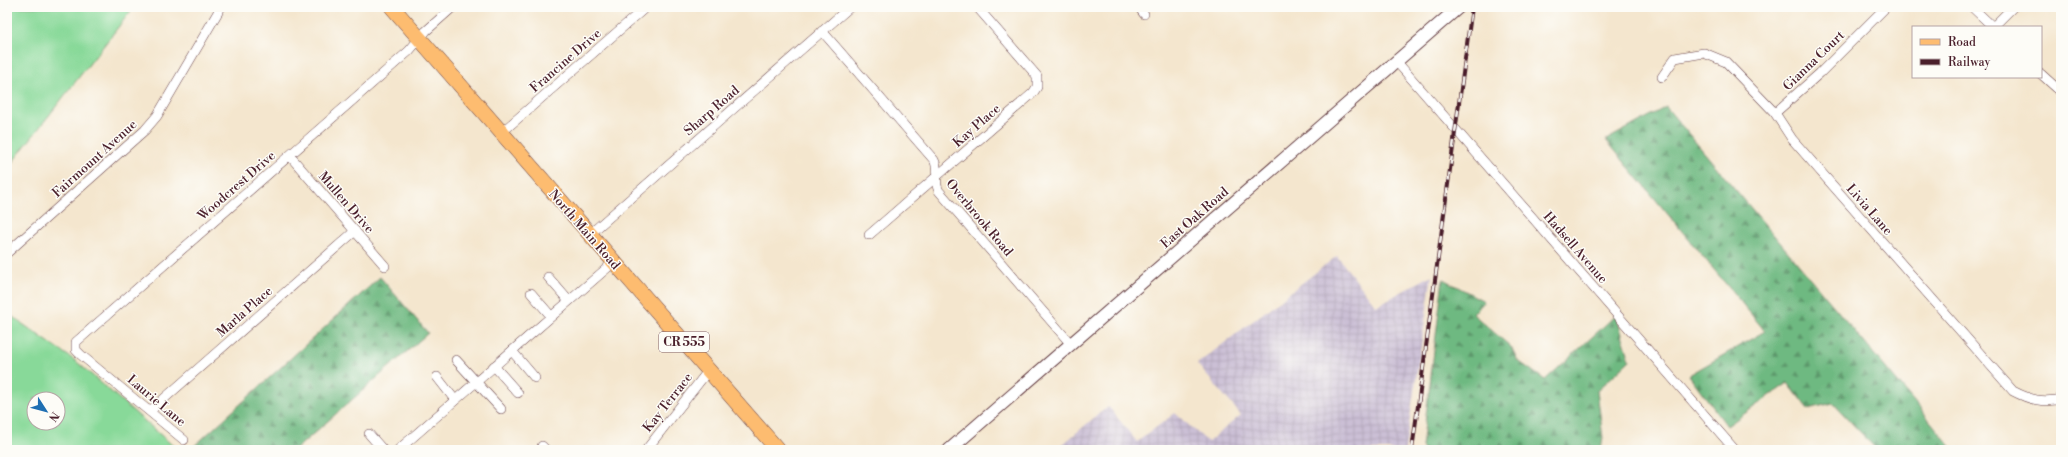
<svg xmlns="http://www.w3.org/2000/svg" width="2068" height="457" font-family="'Libre Bodoni',serif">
  <defs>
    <pattern id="industrial-grid" width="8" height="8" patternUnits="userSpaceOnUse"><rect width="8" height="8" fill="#cbbfd5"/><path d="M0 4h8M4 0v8" fill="none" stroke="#b0a4b7"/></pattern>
    <pattern id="forest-firs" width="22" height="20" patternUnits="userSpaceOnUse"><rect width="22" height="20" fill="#6eb981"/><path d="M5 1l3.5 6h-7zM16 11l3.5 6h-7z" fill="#5c966a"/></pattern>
  </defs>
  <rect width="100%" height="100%" fill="#fdfcf7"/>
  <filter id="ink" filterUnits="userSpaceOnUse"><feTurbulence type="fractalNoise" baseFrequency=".025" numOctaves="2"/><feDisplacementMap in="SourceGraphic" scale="8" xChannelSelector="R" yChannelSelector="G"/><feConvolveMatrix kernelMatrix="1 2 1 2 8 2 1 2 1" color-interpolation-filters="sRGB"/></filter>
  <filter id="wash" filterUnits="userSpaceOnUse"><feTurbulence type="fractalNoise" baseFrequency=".012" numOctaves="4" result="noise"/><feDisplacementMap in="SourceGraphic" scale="16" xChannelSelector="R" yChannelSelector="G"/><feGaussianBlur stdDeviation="0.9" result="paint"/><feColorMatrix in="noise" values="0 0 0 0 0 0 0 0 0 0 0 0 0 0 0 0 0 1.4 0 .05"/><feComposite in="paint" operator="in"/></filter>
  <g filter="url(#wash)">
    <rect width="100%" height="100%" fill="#f4e6ce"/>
    <polygon fill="url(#industrial-grid)" points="1337,256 1376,306 1432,275 1405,450 1056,450 1108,406 1137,442 1175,413 1208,442 1241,415 1197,364"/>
    <g fill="#88d999" stroke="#697c62" fill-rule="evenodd">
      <polygon points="7,7 134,7 7,169"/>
      <path d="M7,313L77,362L178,450H7ZM34,399H58V423H34Z"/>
    </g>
    <g fill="url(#forest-firs)" stroke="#5c6c56">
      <polygon points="1666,107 1916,404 1954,450 1877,450 1833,403 1808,409 1788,383 1727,426 1689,375 1765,331 1606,140"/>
      <polygon points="380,277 428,333 295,450 190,450"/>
      <polygon points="1443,279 1484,301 1473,314 1511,347 1517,360 1545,380 1616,315 1630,360 1597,391 1603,438 1601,450 1424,450 1422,447"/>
    </g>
  </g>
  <g filter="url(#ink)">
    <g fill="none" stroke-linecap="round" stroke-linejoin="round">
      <defs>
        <g id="minor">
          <polyline points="1139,7 1144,14"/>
          <polyline points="1972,7 1993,27"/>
          <polyline points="1993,27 2013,7"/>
          <path d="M822,31L934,160C940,170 933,181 939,191L1070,343"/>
          <polyline points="1396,61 1735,450"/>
          <polyline points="2041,74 2061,92"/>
          <path d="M1662,77L1675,58L1704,53L1726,62L1775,113L1792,139L2013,391C2030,400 2043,403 2061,399"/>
          <polyline points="1775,113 1820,73 1886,7"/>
          <polyline points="501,133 646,7"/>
          <polyline points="290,156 385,266"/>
          <polyline points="590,234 850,7"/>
          <polyline points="869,235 1033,93 1037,87 1037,76 977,7"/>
          <polyline points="7,253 145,130 157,116 221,7"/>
          <polyline points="548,277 568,300"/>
          <polyline points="531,293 551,316"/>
          <polyline points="512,351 535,378"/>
          <polyline points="456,360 501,409"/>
          <polyline points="494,366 518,393"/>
          <polyline points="437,377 455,400"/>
          <polyline points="150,411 355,231"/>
          <polyline points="369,434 383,450"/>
          <polyline points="184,440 81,355 76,350 76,342 409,51 426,31 453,7"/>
          <polyline points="542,446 546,450"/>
          <polyline points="398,450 614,262"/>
          <polyline points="646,450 708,371"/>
        </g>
        <polyline id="tertiary" points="949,450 1459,7"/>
        <polyline id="primary" points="392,7 778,450"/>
      </defs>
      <use href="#minor" stroke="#643d43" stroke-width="10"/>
      <use href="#tertiary" stroke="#643d43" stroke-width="14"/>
      <use href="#primary" stroke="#643d43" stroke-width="16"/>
      <use href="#minor" stroke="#fff" stroke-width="9"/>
      <use href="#tertiary" stroke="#fff" stroke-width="12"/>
      <use href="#primary" stroke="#fdbc70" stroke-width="15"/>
      <defs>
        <polyline id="rail" points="1412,450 1472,7"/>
      </defs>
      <use href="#rail" stroke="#4a1f2b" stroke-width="4"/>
      <use href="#rail" stroke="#fdfcf7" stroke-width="2.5" stroke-dasharray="8" stroke-linecap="butt"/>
    </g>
  </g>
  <g text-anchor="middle" stroke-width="3" stroke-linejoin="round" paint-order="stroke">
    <rect fill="#fdfcf7" stroke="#806168" stroke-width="1" x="659" y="332" width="50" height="20" rx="3"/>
    <g font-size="12" font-weight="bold" fill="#4a1f2b">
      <text x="684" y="346">CR 555</text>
    </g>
    <g font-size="13" fill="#4a1f2b" stroke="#fdfcf7">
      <text transform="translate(565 60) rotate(-41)" y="5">Francine Drive</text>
      <text transform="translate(1813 60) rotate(-44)" y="5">Gianna Court</text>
      <text transform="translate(711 110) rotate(-41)" y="5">Sharp Road</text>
      <text transform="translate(976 125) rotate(-41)" y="5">Kay Place</text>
      <text transform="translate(94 158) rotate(-42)" y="5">Fairmount Avenue</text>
      <text transform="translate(236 185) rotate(-41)" y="5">Woodcrest Drive</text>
      <text transform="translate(347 202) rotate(49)" y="5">Mullen Drive</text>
      <text transform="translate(1870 209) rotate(49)" y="5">Livia Lane</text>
      <text transform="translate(980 217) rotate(50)" y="5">Overbrook Road</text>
      <text transform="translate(1194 217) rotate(-41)" y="5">East Oak Road</text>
      <text transform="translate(585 229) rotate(49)" y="5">North Main Road</text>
      <text transform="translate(1576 247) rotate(49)" y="5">Hadsell Avenue</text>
      <text transform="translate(244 311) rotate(-41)" y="5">Marla Place</text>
      <text transform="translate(157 400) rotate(40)" y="5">Laurie Lane</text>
      <text transform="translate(667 402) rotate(-52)" y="5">Kay Terrace</text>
    </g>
  </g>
  <rect width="2068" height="457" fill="none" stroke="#fdfcf7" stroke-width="24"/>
  <rect x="1912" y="26" width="130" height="52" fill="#fdfcf7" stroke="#b5a4a5"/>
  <rect x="1920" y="39" width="20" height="6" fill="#fdbc70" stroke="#b5a4a5"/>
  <text x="1948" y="46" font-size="12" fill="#4a1f2b">Road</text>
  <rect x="1920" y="59" width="20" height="6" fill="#4a1f2b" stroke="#b5a4a5"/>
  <text x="1948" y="66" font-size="12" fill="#4a1f2b">Railway</text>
  <g transform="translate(46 411) rotate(126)"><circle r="19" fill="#fdfcf7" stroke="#b5a4a5"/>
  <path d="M0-3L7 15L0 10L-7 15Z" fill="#1f6fb2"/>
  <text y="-6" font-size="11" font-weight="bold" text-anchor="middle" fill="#4a1f2b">N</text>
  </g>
</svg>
